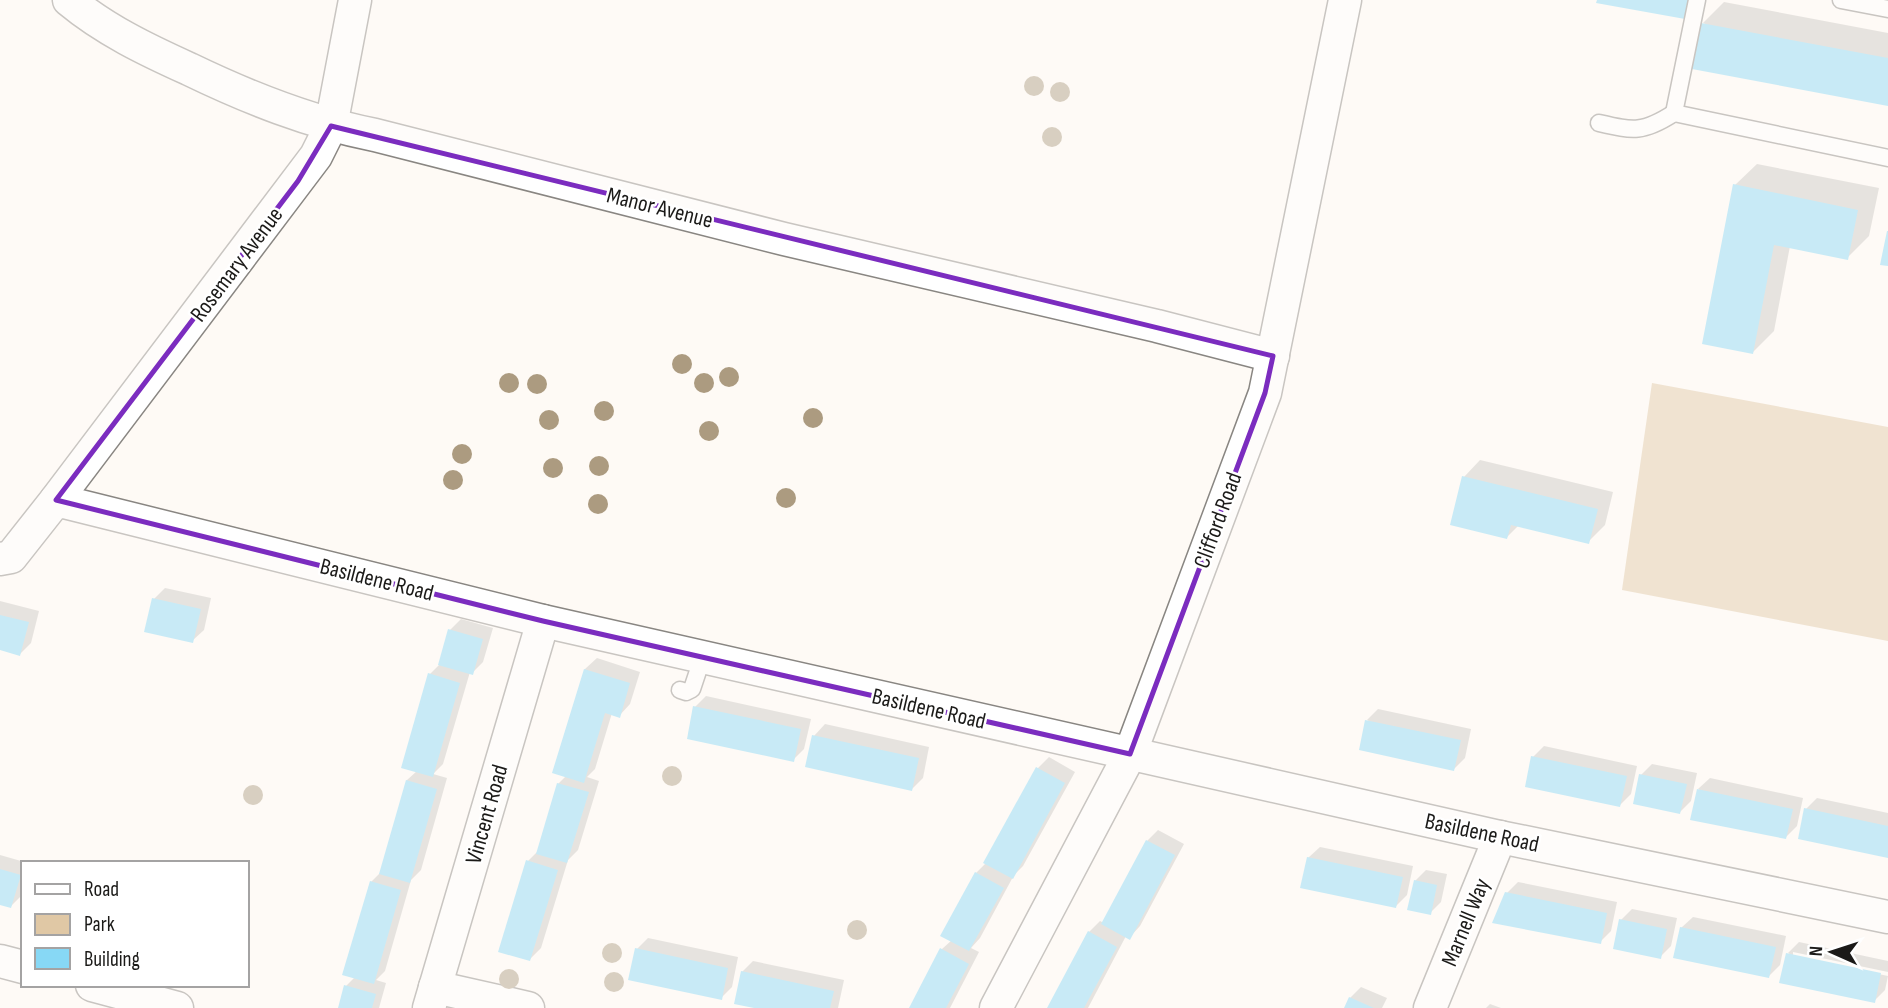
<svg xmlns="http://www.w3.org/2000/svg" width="1888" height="1008" font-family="'Sofia Sans Condensed',sans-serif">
  <rect width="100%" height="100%" fill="#fefaf5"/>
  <polygon fill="#e0c8a5" points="1652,383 1888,427 1888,641 1622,590"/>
  <g fill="#0003">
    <polygon points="1724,2 1888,33 1888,104 1703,23"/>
    <polygon points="1757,164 1879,188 1869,236 1847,258 1790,246 1774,331 1752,353 1735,185"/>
    <polygon points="1480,460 1613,492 1605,525 1588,542 1519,525 1507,537 1464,477"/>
    <polygon points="165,588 211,598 204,630 192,641 154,599"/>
    <polygon points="0,601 39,611 31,643 20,654 0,648"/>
    <polygon points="461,619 493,628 483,662 472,673 470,672 443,764 433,774 447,778 421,870 411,880 385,971 376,980 386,983 379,1008 340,1008 346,986 355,977 371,882 381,872 407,780 417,771 430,674 440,664 450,630"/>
    <polygon points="597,658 640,672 630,704 619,716 612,713 595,769 587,777 599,781 578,850 568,860 541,948 530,959 528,861 539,850 558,784 567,775 585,669"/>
    <polygon points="706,696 811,719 804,749 793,760 695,707"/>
    <polygon points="1378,709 1471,729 1465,758 1454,769 1367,720"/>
    <polygon points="825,724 929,747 923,778 912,789 814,736"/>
    <polygon points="1544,746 1637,766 1631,794 1620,805 1533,757"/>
    <polygon points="1049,757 1075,772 1023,866 1014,875 980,938 971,948 979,952 950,1008 911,1008 942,949 952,940 976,873 985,864 1038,768"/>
    <polygon points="1652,764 1697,773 1691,801 1680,812 1641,775"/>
    <polygon points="1710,778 1803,798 1797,826 1785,838 1698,789"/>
    <polygon points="1817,798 1888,813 1888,856 1806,809"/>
    <polygon points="1158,830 1184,844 1140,926 1129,938 1126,936 1088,1008 1049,1008 1089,932 1100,921 1104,923 1147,841"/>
    <polygon points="1320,847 1413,866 1407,895 1396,906 1308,858"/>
    <polygon points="0,855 28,863 23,863 22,895 11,906 0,903"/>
    <polygon points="1426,870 1447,874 1441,902 1430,913 1415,881"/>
    <polygon points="1518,882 1617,902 1611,931 1600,942 1507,893"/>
    <polygon points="1632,909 1677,918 1671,946 1660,957 1621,920"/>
    <polygon points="1693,917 1786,936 1780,965 1769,976 1681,928"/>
    <polygon points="648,938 738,957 732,987 721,998 637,949"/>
    <polygon points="1799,942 1888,961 1888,972 1793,952 1793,956 1888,976 1885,990 1874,1001 1788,953"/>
    <polygon points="753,961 844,980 838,1008 763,1008 742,972"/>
    <polygon points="1361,987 1387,998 1382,1008 1346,1008 1350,998"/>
    <polygon points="1490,1004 1501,1008 1486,1008"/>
  </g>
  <g fill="#87d8f5">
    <polygon points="1597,0 1688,0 1685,19 1596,3"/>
    <polygon points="1701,23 1888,58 1888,106 1692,69"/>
    <polygon points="1733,184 1858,210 1848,260 1774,245 1753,354 1702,344"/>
    <polygon points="1887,231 1888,231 1888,266 1880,265"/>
    <polygon points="1462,476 1598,509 1589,544 1511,525 1507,539 1450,525"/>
    <polygon points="152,598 201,609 193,643 144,632"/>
    <polygon points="0,615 29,622 20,656 0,650"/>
    <polygon points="448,629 483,639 473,675 438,665"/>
    <polygon points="584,669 630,683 620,718 605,713 584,783 552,773"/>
    <polygon points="428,673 460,683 433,777 401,768"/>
    <polygon points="693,706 801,729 794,762 687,739"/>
    <polygon points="1365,720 1461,740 1454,771 1359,750"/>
    <polygon points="812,735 919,758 912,791 805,767"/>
    <polygon points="1531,756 1627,776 1620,807 1525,787"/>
    <polygon points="1036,767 1065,783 1013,879 983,863"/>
    <polygon points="1639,774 1687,784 1680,814 1633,804"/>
    <polygon points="406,780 437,789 410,883 379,874"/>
    <polygon points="557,783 589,792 567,863 536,854"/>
    <polygon points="1697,789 1793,809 1786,839 1690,820"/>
    <polygon points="1804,808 1888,826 1888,858 1798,839"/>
    <polygon points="1146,840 1175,855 1130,940 1101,924"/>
    <polygon points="1307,857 1403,877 1396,908 1300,888"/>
    <polygon points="526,860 558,870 530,961 498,952"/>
    <polygon points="0,869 21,875 11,908 0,905"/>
    <polygon points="975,872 1004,888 969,951 940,936"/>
    <polygon points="1414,880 1437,885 1431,915 1407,910"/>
    <polygon points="370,881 401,890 374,984 342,975"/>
    <polygon points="1505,892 1607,913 1601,944 1492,923"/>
    <polygon points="1619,919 1667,929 1661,959 1613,949"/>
    <polygon points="1680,927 1776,947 1769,978 1673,958"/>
    <polygon points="1088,931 1117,947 1084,1008 1047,1008"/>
    <polygon points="635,948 728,968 722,1000 628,980"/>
    <polygon points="940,948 969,964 946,1008 909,1008"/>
    <polygon points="1786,953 1881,973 1875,1003 1779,983"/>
    <polygon points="741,971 834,991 830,1008 754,1008 734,1004"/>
    <polygon points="344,985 376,994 372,1008 338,1008"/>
    <polygon points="1349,997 1374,1008 1344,1008"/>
  </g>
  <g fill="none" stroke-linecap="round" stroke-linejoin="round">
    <defs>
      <g id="lane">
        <polyline points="1697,0 1674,113 1888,158"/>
        <polyline points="1841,0 1888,9"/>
        <path d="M1599,123C1634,131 1643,133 1674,113"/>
        <polyline points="680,690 686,692 692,689 703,656"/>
      </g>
      <g id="street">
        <path d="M69,0C105,30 147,50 189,69C249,98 309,122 375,135L784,239L1157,326L1273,356"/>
        <polyline points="56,500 316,156 331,126 355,0"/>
        <polyline points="0,559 11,557 56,500 543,621 1500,837 1888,917"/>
        <polyline points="0,961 23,967"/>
        <polyline points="92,985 177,1008"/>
        <polyline points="435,987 528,1008"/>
        <polyline points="429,1008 543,621"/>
        <polyline points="996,1008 1130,754 1265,393 1345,0"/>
        <polyline points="1430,1008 1500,837"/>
      </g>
    </defs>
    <use href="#lane" stroke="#898682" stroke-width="19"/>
    <use href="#street" stroke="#898682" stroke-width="35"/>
    <use href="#lane" stroke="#fff" stroke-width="16"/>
    <use href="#street" stroke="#fff" stroke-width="32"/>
  </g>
  <g fill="#ac9b80">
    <circle cx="1034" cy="86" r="10"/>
    <circle cx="1060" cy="92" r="10"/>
    <circle cx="1052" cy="137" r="10"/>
    <circle cx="682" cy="364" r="10"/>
    <circle cx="729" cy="377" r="10"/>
    <circle cx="509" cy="383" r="10"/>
    <circle cx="704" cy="383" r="10"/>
    <circle cx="537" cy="384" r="10"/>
    <circle cx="604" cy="411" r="10"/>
    <circle cx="813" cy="418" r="10"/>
    <circle cx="549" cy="420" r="10"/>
    <circle cx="709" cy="431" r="10"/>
    <circle cx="462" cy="454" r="10"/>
    <circle cx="599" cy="466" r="10"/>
    <circle cx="553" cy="468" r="10"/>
    <circle cx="453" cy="480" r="10"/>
    <circle cx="786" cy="498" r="10"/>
    <circle cx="598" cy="504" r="10"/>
    <circle cx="672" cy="776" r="10"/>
    <circle cx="253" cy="795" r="10"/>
    <circle cx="857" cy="930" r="10"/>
    <circle cx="612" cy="953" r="10"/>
    <circle cx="509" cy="979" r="10"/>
    <circle cx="614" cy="982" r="10"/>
  </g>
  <path d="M0 0H1888V1008H0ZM331,126L1273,356L1265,393L1130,754L543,621L56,500L298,181Z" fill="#fefaf5" fill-opacity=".55" fill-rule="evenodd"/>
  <path fill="none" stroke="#7b2cbf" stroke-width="5" stroke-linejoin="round" d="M331,126L1273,356L1265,393L1130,754L543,621L56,500L298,181Z"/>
  <g text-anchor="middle" stroke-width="5" stroke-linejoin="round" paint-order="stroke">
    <g font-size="23" fill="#1b1a18" stroke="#fff">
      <text transform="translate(660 207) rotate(14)" y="8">Manor Avenue</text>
      <text transform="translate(236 264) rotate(-53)" y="8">Rosemary Avenue</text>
      <text transform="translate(1217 520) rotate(-70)" y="8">Clifford Road</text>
      <text transform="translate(377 579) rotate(14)" y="8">Basildene Road</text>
      <text transform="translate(929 708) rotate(13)" y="8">Basildene Road</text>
      <text transform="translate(486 814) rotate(-74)" y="8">Vincent Road</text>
      <text transform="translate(1482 832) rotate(12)" y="8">Basildene Road</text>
      <text transform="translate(1465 922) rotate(-68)" y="8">Marnell Way</text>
    </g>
  </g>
  <rect x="21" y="861" width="228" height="126" fill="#ffffff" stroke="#a4a3a3" stroke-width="2"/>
  <rect x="35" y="884" width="35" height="10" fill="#ffffff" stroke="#a4a3a3" stroke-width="2"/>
  <text x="84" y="896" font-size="21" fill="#1b1a18">Road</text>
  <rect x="35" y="914" width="35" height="21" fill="#e0c8a5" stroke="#a4a3a3" stroke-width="2"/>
  <text x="84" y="931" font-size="21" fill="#1b1a18">Park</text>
  <rect x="35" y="948" width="35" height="21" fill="#87d8f5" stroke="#a4a3a3" stroke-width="2"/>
  <text x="84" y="966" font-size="21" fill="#1b1a18">Building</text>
  <g transform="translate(1832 952) rotate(273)" stroke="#ffffff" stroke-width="5" paint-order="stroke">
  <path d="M0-5L12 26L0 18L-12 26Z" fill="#1b1a18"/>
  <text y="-10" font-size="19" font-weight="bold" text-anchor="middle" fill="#1b1a18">N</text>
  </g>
</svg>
